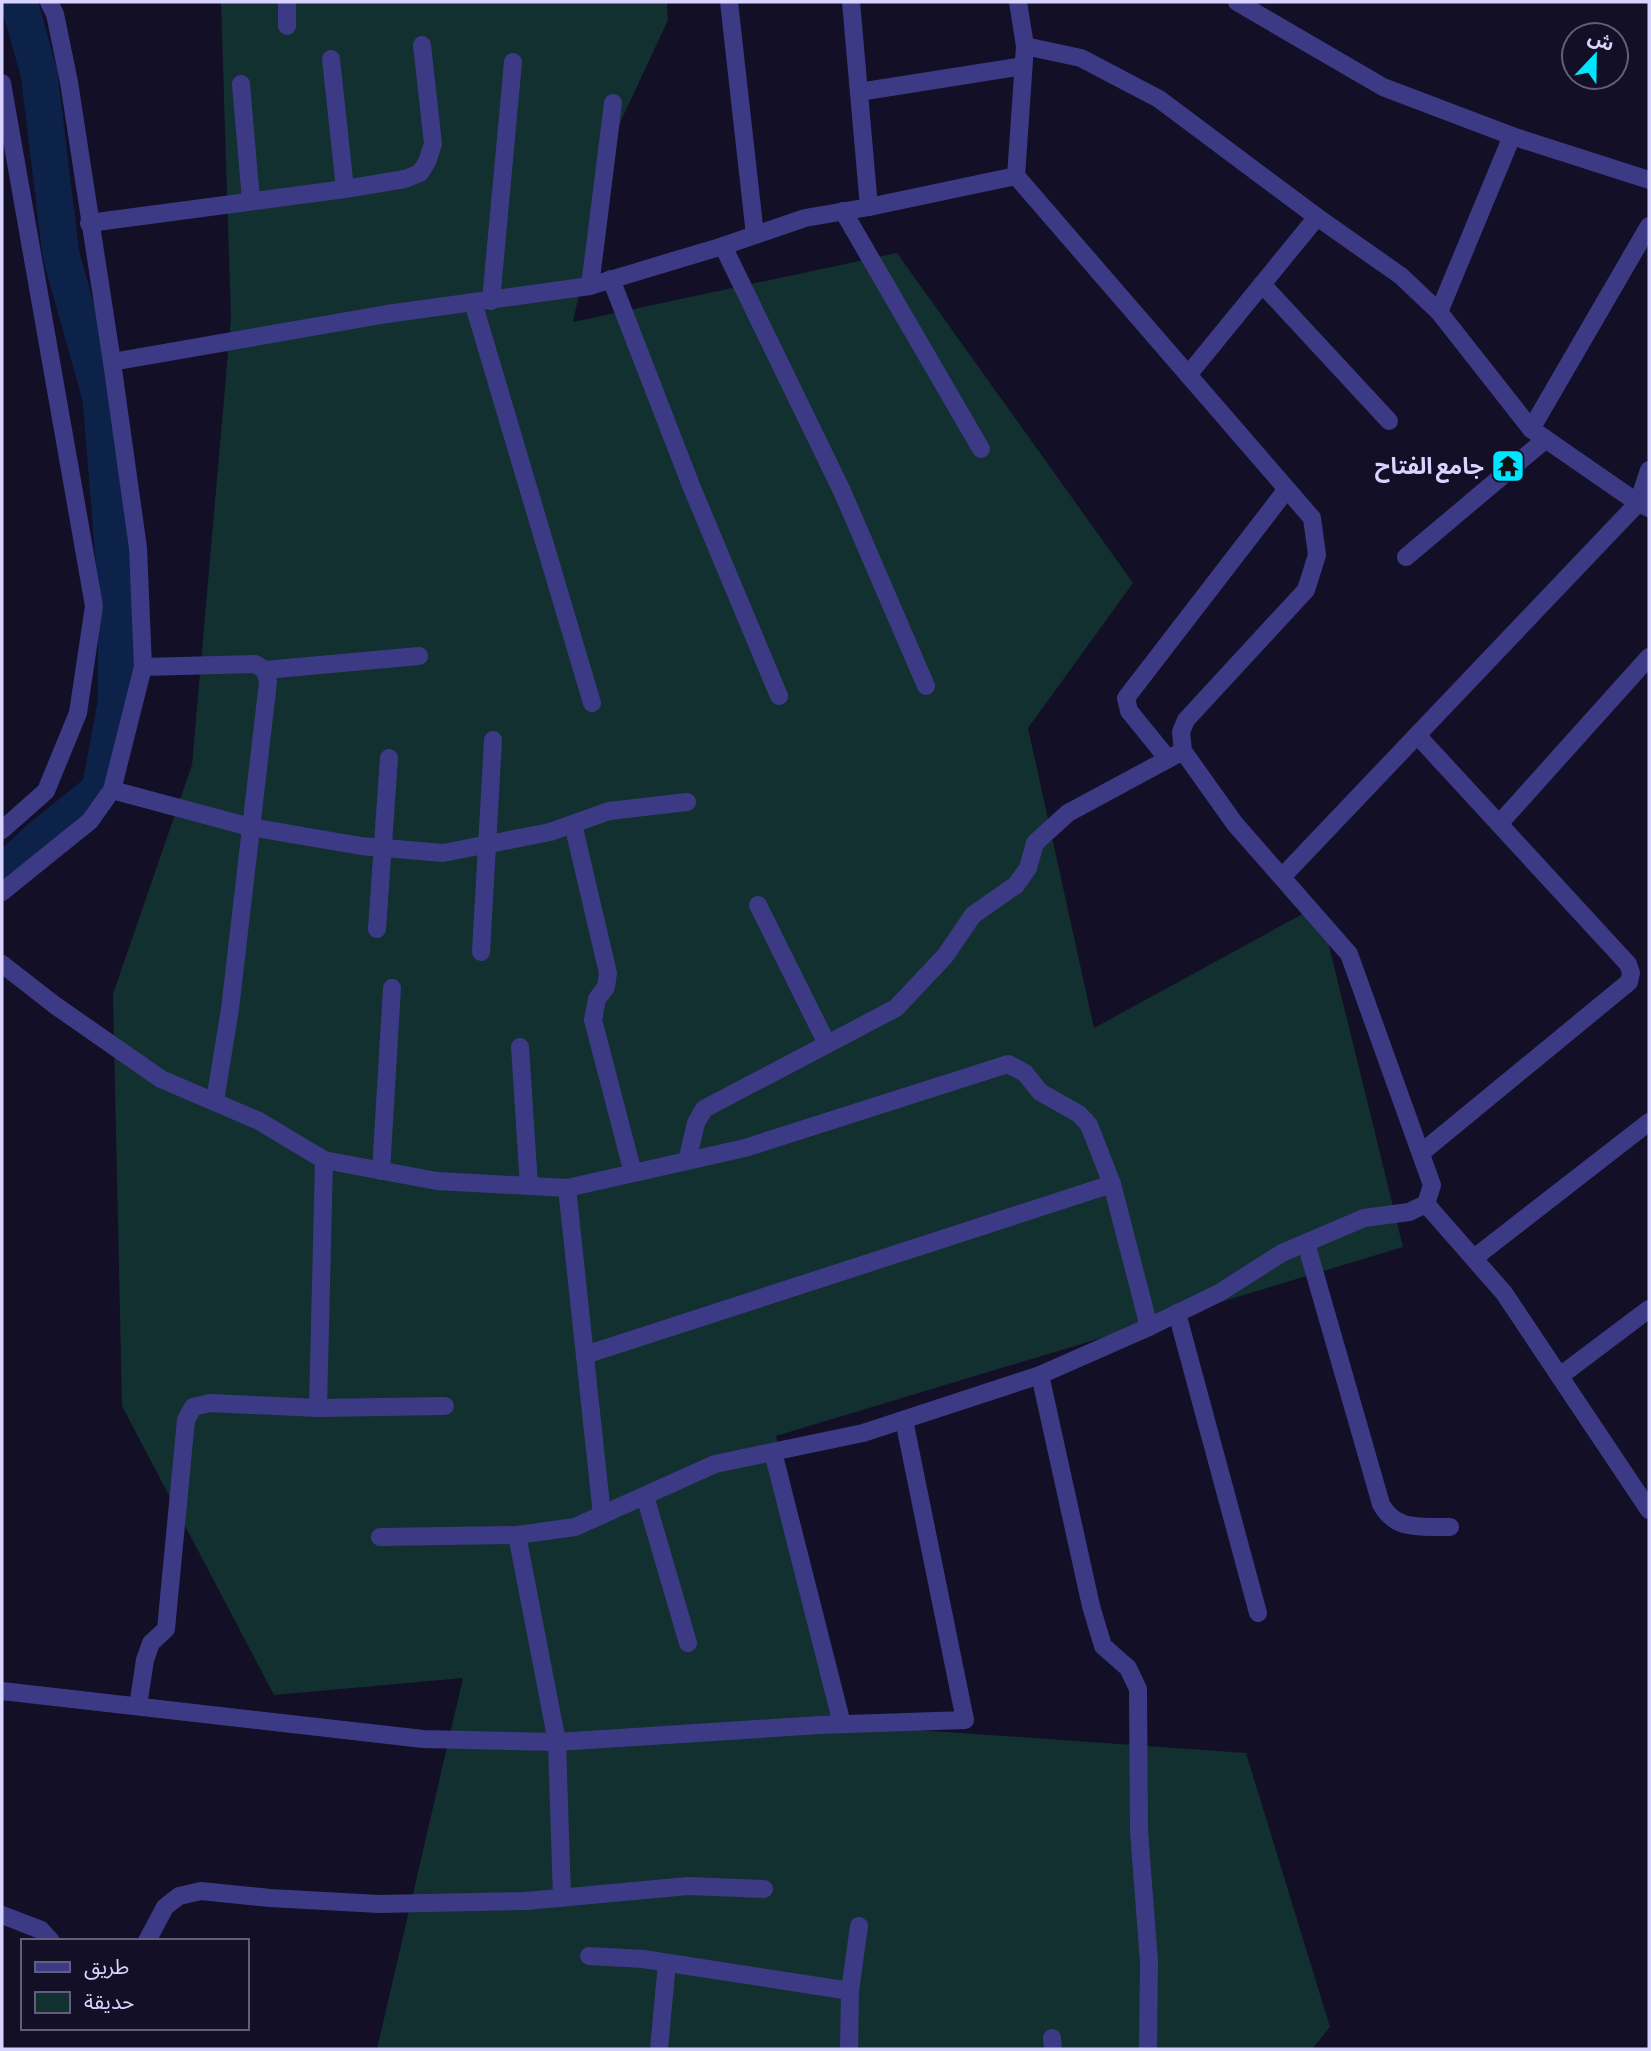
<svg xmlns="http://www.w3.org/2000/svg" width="1651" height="2051" font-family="'Asap Condensed','Noto Sans Arabic',sans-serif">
  <rect width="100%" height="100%" fill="#130f26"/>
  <polygon fill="#12302f" points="221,2 667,2 668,20 613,138 573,322 897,253 1133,583 1028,728 1094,1028 1319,905 1403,1247 776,1436 847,1725 1246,1753 1330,2027 1312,2049 377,2049 463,1678 274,1695 122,1406 113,994 192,765 231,319"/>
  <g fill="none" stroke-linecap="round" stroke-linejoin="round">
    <polyline stroke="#0c2248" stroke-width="37" points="2,874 38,840 100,790 116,704 117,597 101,398 61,255 39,73 19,2"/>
    <g stroke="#3d3a85" stroke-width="18">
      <polyline points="287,2 287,26"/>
      <polyline points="729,2 755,235"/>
      <polyline points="851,2 869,207"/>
      <polyline points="1237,2 1383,87 1512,136 1649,180"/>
      <polyline points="1025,46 1081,58 1159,99 1317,217 1401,276 1439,312 1531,429 1638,503 1649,508"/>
      <polyline points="331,59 345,189"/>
      <polyline points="2,83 94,606 78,713 46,791 2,830"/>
      <polyline points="241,84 251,200"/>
      <polyline points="859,92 1023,66"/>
      <polyline points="843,211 981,449"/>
      <polyline points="89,223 345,189 405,179 420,173 427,162 433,144 422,45"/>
      <polyline points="723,246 842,491 926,686"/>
      <polyline points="611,279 692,488 779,696"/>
      <polyline points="1262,284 1389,421"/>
      <polyline points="590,286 613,103"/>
      <polyline points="491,301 513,62"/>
      <polyline points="473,302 592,703"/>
      <polyline points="1439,312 1512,136"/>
      <polyline points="112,362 387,314 590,286 723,246 805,218 869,207 1016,176"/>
      <polyline points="1188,375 1317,217"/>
      <polyline points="1531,429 1649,226"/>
      <polyline points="1406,557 1546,439"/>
      <polyline points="143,667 255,664 265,670 268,682 230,1009 215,1101"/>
      <polyline points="265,670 419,656"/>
      <polyline points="1417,735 1628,964 1631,973 1629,982 1421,1153"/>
      <polyline points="1168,759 1129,711 1126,698 1287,489"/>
      <polyline points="112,790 250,827 361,846 443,853 550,832 609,811 687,802"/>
      <polyline points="573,824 608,973 606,987 597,999 593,1020 633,1173"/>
      <polyline points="1499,824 1649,657"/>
      <polyline points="1282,877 1638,503 1649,470"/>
      <polyline points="2,892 90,821 112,790 143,667 138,548 112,362 69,82 55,14 49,2"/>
      <polyline points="758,905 827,1044"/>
      <polyline points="377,929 389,758"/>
      <polyline points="481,952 493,740"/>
      <polyline points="2,964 56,1006 161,1079 259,1121 324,1160 437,1181 567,1188 745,1148 1008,1064 1025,1073 1040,1092 1079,1114 1089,1125 1112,1184 1149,1327"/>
      <polyline points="520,1047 529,1186"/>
      <polyline points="687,1161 696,1123 704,1109 896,1008 945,956 973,915 1016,885 1028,868 1035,843 1068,813 1183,751"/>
      <polyline points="381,1171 392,988"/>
      <polyline points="567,1188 602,1515"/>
      <polyline points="1426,1204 1504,1293 1649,1510"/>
      <path d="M1306,1243L1381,1504C1396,1532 1421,1526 1450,1527"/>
      <polyline points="1474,1258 1649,1122"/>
      <polyline points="1177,1313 1258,1613"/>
      <polyline points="585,1355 1112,1184"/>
      <polyline points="1040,1375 1091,1606 1103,1646 1128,1668 1138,1689 1139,1831 1149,1962 1148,2049"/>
      <polyline points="1560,1376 1649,1309"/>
      <polyline points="318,1408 324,1160"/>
      <polyline points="773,1452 842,1724"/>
      <polyline points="645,1496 688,1643"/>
      <polyline points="517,1535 557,1742 562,1898"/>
      <polyline points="380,1537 517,1535 575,1527 715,1464 863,1433 1040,1375 1149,1327 1219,1293 1282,1253 1364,1218 1409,1212 1426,1204 1432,1185 1349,954 1235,824 1183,751 1181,732 1186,720 1306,590 1317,555 1312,518 1016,176 1025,46 1018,2"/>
      <polyline points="2,1691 423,1739 557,1742 820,1725 965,1720 904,1420"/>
      <polyline points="138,1706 145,1660 151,1643 166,1629 186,1420 193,1407 210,1403 318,1408 445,1406"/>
      <polyline points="2,1915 41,1930 51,1941"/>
      <polyline points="147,1941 165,1907 179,1896 201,1891 270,1898 379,1904 526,1901 688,1886 764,1889"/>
      <polyline points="589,1956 643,1959 850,1991"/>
      <polyline points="1052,2038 1053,2049"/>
      <polyline points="659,2049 667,1963"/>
      <polyline points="849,2049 850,1991 859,1926"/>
    </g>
  </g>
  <defs>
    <symbol id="temple-square" viewBox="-11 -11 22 22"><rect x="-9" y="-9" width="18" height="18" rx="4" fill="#00e5ff" stroke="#130f26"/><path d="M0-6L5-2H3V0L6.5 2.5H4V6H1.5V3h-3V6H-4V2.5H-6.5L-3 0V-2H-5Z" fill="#111"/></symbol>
  </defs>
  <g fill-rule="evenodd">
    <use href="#temple-square" x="1489" y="447" width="38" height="38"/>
  </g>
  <g text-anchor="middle" stroke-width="6" stroke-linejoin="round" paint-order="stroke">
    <g font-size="23" font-weight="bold" fill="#d9d4ff" stroke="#130f26" text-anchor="end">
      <text x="1484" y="474">جامع الفتاح</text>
    </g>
  </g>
  <rect width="1651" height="2051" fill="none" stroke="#d9d4ff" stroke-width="7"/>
  <rect x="21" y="1939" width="228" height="91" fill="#130f26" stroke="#625e7d" stroke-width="2"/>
  <rect x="35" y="1962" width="35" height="10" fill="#3d3a85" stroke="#625e7d" stroke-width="2"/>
  <text x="84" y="1974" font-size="21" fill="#d9d4ff">طريق</text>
  <rect x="35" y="1992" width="35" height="21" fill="#12302f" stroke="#625e7d" stroke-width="2"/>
  <text x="84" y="2009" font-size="21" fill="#d9d4ff">حديقة</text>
  <g transform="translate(1595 56) rotate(22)"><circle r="33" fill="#130f26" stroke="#625e7d" stroke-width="2"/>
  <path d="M0-5L12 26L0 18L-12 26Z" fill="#00e5ff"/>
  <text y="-10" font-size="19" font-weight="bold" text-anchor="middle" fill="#d9d4ff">ش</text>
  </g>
</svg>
